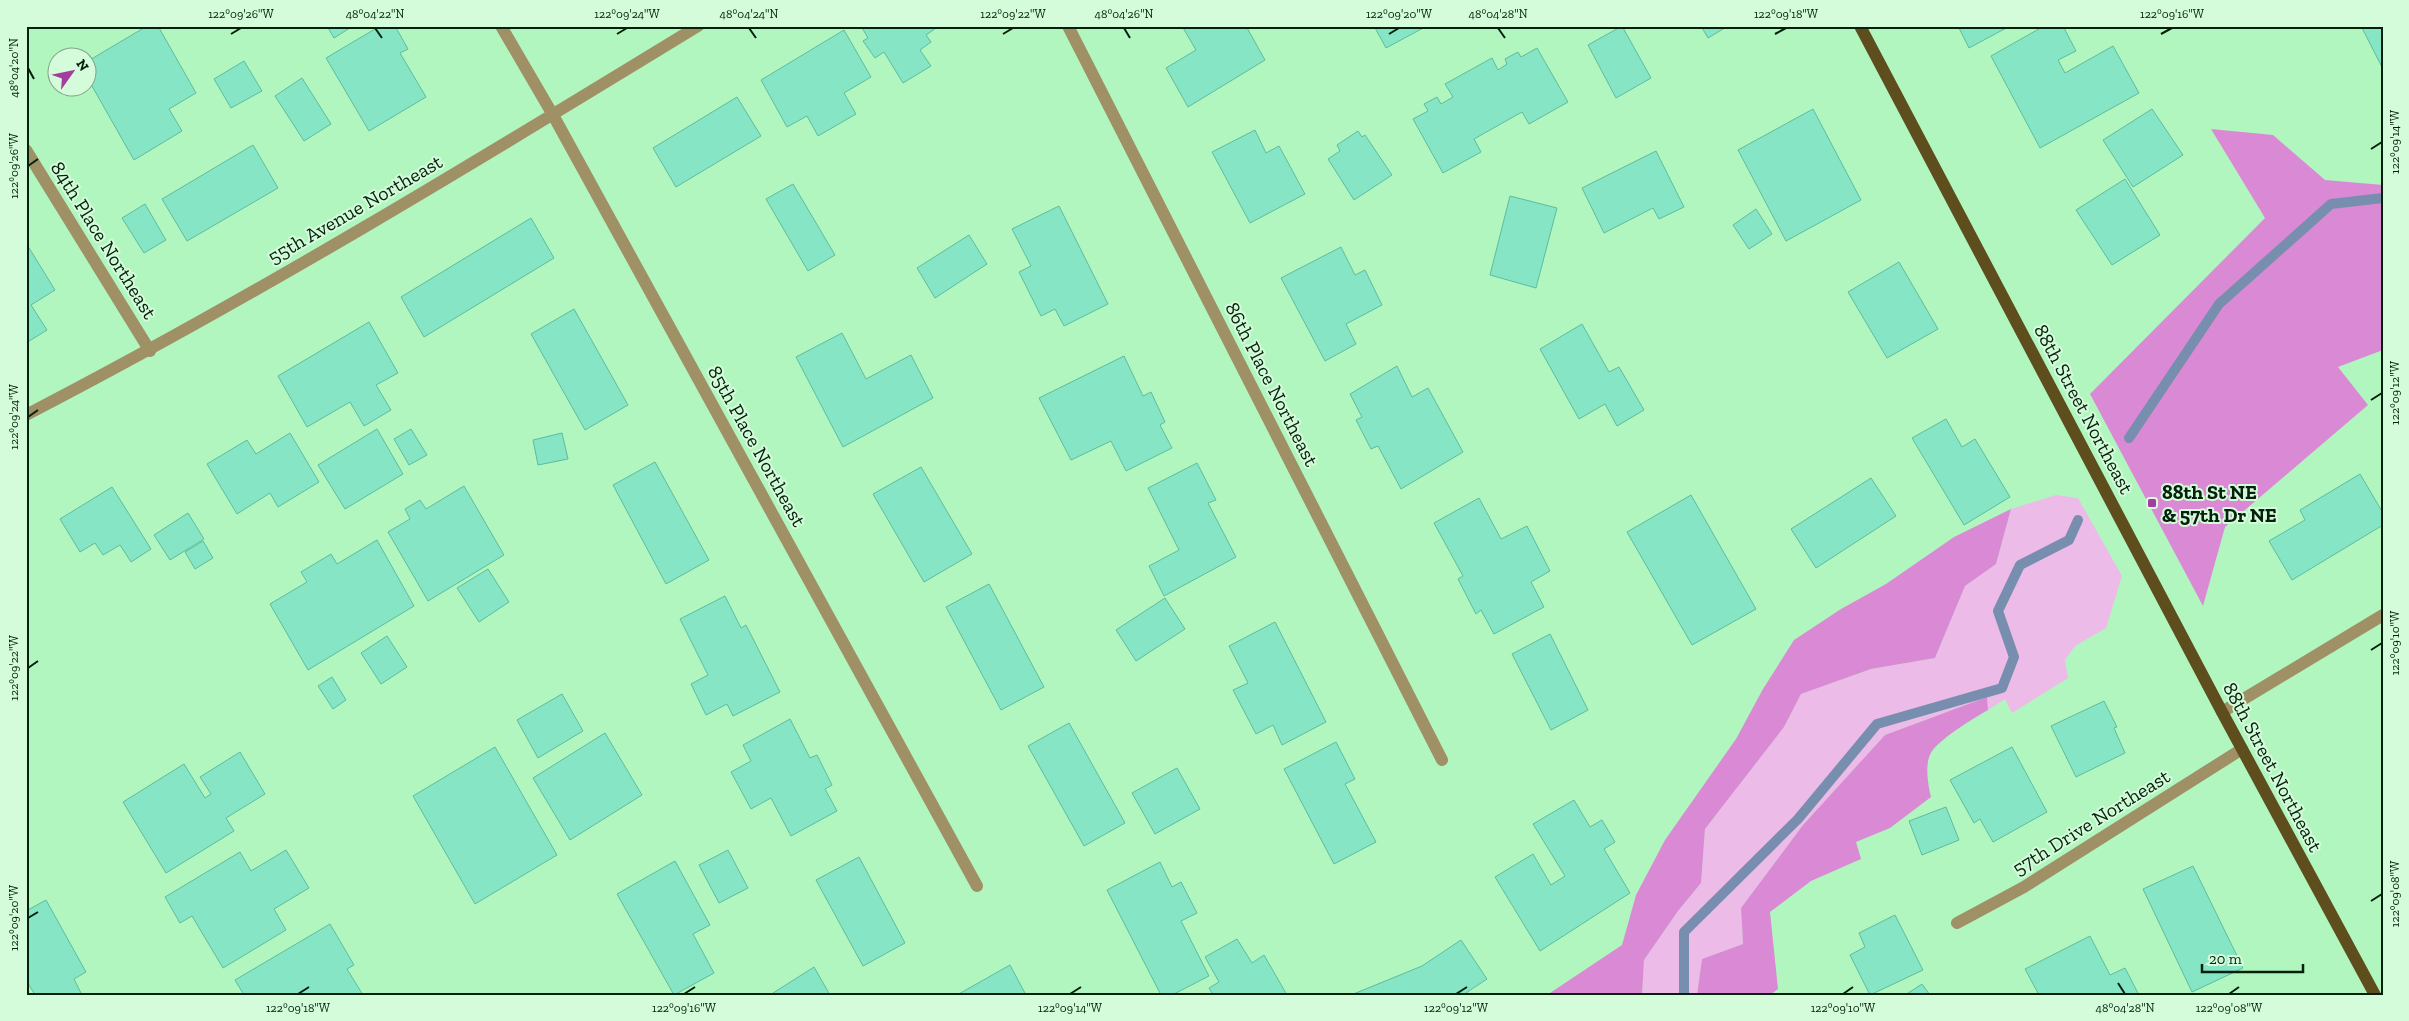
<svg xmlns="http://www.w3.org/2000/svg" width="2409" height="1021" font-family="'Zilla Slab',serif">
  <rect width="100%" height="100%" fill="#b2f6bf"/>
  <polygon fill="#edbbe8" points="2056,495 2078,498 2122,576 2106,628 2075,646 2065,660 2068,678 2012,713 2005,699 1988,710 1987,697 1885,735 1803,825 1741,908 1743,944 1702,959 1697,995 1642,995 1644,960 1678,911 1701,883 1705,829 1784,727 1801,694 1871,669 1935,658 1965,586 1996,564 2011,509"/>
  <g fill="#da8ad4">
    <polygon points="2211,129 2273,135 2325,180 2383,185 2383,350 2338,367 2368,405 2225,527 2203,606 2090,394 2265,218"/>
    <polygon points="2011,509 1996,564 1965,586 1935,658 1871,669 1801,694 1784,727 1705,829 1701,883 1678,911 1644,960 1642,995 1547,995 1622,945 1636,895 1665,840 1736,739 1763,689 1794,640 1841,609 1886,584 1954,537"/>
    <path d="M1987,697L1988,710C1972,719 1943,737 1932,751C1924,763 1928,784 1931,797L1890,828L1856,842L1861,859L1811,881L1770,912L1778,989L1770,995H1697L1702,959L1743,944L1741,908L1803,825L1885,735Z"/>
  </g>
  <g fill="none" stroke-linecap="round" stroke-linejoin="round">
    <g stroke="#788eaf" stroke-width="10">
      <polyline points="2129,438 2219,304 2331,204 2383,198"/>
      <polyline points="1684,995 1684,932 1798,819 1877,724 2002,688 2014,657 1998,611 2020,565 2069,540 2078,520"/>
    </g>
  </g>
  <g fill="#86e5c5" stroke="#5dbc9d">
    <polygon points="147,26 158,26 196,93 169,109 182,131 134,160 88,79 88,61"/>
    <polygon points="327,26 353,26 334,38"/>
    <polygon points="380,26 395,26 408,49 400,53 426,97 369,131 326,58"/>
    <polygon points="861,26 939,26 926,35 931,42 920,50 931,66 903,83 884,52 875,58 863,41 868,38"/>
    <polygon points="1182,26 1246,26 1265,60 1188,107 1166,68 1196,50"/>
    <polygon points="1374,26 1427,26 1386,48"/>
    <polygon points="1622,26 1651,78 1616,98 1588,45"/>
    <polygon points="1701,26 1728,26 1708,38"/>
    <polygon points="1958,26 2010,26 1969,48"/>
    <polygon points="2044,26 2063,26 2076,51 2058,60 2065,73 2113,46 2139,93 2040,148 1991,56"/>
    <polygon points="2361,26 2383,26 2383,69"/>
    <polygon points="844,30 871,77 844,93 856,114 818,136 807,116 787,127 761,80"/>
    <polygon points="1537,48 1568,102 1529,124 1522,112 1474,139 1481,152 1443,173 1413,119 1428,111 1424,104 1437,97 1441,104 1453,97 1445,84 1492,58 1498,70 1507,64 1505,59 1518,52 1521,57"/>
    <polygon points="244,61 262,91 231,108 214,79"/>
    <polygon points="302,78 331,124 304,141 275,96"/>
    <polygon points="737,97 761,136 676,187 653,148"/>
    <polygon points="1813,109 1861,200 1786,241 1738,150"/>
    <polygon points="2152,109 2183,155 2133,187 2103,140"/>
    <polygon points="1255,130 1266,153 1279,146 1305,194 1250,223 1212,152"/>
    <polygon points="1358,131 1362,137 1365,135 1392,175 1354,200 1328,159 1340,151 1337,145"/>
    <polygon points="253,145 278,188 187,241 162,199"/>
    <polygon points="1656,151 1684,207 1659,219 1653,208 1604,233 1582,188"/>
    <polygon points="2125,179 2160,235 2112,265 2076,210"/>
    <polygon points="793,184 835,255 808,271 766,199"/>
    <polygon points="1510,196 1557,208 1536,288 1490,275"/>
    <polygon points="145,204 166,240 144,253 122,218"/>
    <polygon points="1059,206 1108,304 1064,326 1055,309 1041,316 1019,272 1031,266 1012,229"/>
    <polygon points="1756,209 1772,234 1749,249 1733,225"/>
    <polygon points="531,218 554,258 424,337 401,297"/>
    <polygon points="969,235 987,264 935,298 917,268"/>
    <polygon points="26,243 55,290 31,305 47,330 26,343"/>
    <polygon points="1341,247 1355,275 1365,270 1382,305 1346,324 1356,344 1325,361 1281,278"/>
    <polygon points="1899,262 1938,329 1887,358 1848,292"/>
    <polygon points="574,309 628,405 585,430 531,334"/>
    <polygon points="369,322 398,373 376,385 391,410 364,426 350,402 307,427 278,376"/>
    <polygon points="1582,324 1609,372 1619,367 1644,410 1617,426 1605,404 1579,419 1540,349"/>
    <polygon points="842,333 866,379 911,355 933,398 843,447 796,357"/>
    <polygon points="1124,356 1143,396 1151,392 1165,422 1160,425 1172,448 1126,471 1111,441 1071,460 1039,398"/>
    <polygon points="1397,366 1412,397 1428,388 1463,452 1401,489 1378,446 1371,449 1356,420 1362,417 1350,394"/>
    <polygon points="1946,419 1962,447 1975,439 2010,497 1964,525 1912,438"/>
    <polygon points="377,429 403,474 345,509 318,465"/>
    <polygon points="411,429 427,455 409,465 394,439"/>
    <polygon points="290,433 319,482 278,507 270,493 237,514 207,464 247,440 256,454"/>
    <polygon points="562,433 568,459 538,465 533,440"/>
    <polygon points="655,462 709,560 666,584 613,485"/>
    <polygon points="1197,463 1216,500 1208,503 1236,557 1164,596 1149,566 1179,550 1148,488"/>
    <polygon points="921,467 972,554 924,582 873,494"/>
    <polygon points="2360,474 2383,513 2383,525 2292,580 2269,541 2305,520 2300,510"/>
    <polygon points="1871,478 1896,516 1816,568 1791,529"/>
    <polygon points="464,486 504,555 428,601 388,532 410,519 405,509 420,500 426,509"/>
    <polygon points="112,487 151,549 131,562 120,545 103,555 95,543 80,552 60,519"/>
    <polygon points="1691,495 1756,609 1692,645 1627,532"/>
    <polygon points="1479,498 1501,539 1527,526 1550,571 1531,582 1544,607 1494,634 1481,610 1476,614 1458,579 1463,576 1434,523"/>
    <polygon points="188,513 204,539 170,560 154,535"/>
    <polygon points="377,540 414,606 308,670 270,604 307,582 301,572 331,554 337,564"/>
    <polygon points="203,541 213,558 195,569 185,552"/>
    <polygon points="488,569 509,602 479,622 457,588"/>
    <polygon points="989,584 1044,687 1001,710 946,607"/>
    <polygon points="725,596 741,628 746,625 780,692 733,716 727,704 706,715 691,684 708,675 680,619"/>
    <polygon points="1165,598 1185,629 1136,661 1116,630"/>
    <polygon points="1275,622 1326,722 1282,745 1273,725 1256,734 1233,690 1248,683 1229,646"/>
    <polygon points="1550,634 1588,710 1551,730 1512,654"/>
    <polygon points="387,636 407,667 381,684 361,653"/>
    <polygon points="332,677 346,700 333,709 318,686"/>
    <polygon points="562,694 583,731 538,758 517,720"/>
    <polygon points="2104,701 2117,727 2114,728 2125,753 2076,777 2051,726"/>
    <polygon points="790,719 810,758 817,755 832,785 825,789 837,811 791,836 771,798 751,809 731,772 751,761 743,745"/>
    <polygon points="1069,723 1125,823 1084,846 1028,746"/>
    <polygon points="605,733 642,795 570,840 533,778"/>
    <polygon points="1336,742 1355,779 1345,784 1376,842 1334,864 1284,769"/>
    <polygon points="495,747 557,855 475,904 413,796"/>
    <polygon points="2012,747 2047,812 1993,842 1980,819 1974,823 1950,780"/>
    <polygon points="240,752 265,794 226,818 234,831 166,873 123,802 184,764 205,798 211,794 200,777"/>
    <polygon points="1177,768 1200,809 1155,834 1132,793"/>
    <polygon points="1574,800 1590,827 1602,820 1615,842 1604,849 1630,893 1540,951 1495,877 1533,854 1551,885 1565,876 1533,824"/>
    <polygon points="1946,807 1959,840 1922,855 1909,821"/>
    <polygon points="286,850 309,888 274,909 286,930 223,968 192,916 180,923 165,897 240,852 251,871"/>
    <polygon points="728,850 748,888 719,903 699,865"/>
    <polygon points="859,857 905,943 863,966 816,880"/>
    <polygon points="675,861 710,925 693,934 714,973 674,995 617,894"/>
    <polygon points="1160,862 1172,887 1181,882 1197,913 1181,921 1209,976 1172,995 1161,995 1107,890"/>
    <polygon points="2193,866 2243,968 2192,992 2143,889"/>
    <polygon points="46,900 86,972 74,979 82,995 35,995 26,980 26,911"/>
    <polygon points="1895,915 1923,970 1870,995 1850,955 1865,947 1859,933"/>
    <polygon points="330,924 354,965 347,969 363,995 244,995 235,980"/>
    <polygon points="2090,936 2110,975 2125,968 2139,995 2039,995 2025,969"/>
    <polygon points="1237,939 1252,963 1264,955 1287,995 1213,995 1209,988 1219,982 1205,957"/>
    <polygon points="1461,940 1487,979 1463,995 1351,995 1422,966"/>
    <polygon points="1010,965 1026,995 957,995"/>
    <polygon points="814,967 830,995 770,995"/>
    <polygon points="1922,984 1930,995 1905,995"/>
  </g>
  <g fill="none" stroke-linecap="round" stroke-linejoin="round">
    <g stroke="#a09066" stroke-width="12">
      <polyline points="501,26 553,115 977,886"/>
      <polyline points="1068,26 1442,760"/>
      <polyline points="26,150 150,351"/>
      <path d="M26,415C256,296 477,161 698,26"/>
      <polyline points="2222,712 2383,615"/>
      <polyline points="1957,923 2024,887 2242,749"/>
    </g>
    <polyline stroke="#5e4d1d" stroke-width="12" points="1860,26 2222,712 2375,995"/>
  </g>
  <path fill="none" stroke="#05200c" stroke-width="2" d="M375,28L382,38M749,28L756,38M1124,28L1130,38M1498,28L1505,38M231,34L241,28M617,34L627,28M1003,34L1013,28M1389,34L1399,28M1775,34L1786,28M2161,34L2172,28M28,68L34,79M2371,149L2382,142M28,166L38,159M2371,400L2382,393M28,417L38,410M2371,650L2382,643M28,668L38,661M2371,901L2382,894M28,918L38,912M2118,983L2125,994M298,994L309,987M684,994L695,987M1070,994L1081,987M1456,994L1467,987M1843,994L1853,987M2229,994L2239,987"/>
  <rect fill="#a53da0" stroke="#d4fcda" stroke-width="2" x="2147" y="498" width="10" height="10" rx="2.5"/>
  <g text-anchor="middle" stroke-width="4" stroke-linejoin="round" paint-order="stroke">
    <g font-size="20" fill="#05200c" stroke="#d4fcda">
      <text transform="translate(355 209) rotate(-30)" y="7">55th Avenue Northeast</text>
      <text transform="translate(104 240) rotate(58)" y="7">84th Place Northeast</text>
      <text transform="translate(1272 384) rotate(63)" y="7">86th Place Northeast</text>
      <text transform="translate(2084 409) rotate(62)" y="7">88th Street Northeast</text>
      <text transform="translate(757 446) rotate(61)" y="7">85th Place Northeast</text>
      <text transform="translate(2273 767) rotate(62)" y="7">88th Street Northeast</text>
      <text transform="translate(2091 822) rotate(-32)" y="7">57th Drive Northeast</text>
    </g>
    <g font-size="20" font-weight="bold" fill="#05200c" stroke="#d4fcda" text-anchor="start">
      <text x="2162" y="499">88th St NE<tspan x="2162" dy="23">&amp; 57th Dr NE</tspan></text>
    </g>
  </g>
  <rect width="2409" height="1021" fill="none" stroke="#d4fcda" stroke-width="55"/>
  <g transform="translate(72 72) rotate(57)"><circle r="24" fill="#d4fcda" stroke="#81a488"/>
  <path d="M0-4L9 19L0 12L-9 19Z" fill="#a53da0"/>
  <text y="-8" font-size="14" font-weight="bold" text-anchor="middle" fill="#05200c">N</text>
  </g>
  <path d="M2202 964v8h101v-8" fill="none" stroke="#05200c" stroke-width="2.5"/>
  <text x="2209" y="964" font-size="15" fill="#05200c" stroke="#d4fcda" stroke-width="4" paint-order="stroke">20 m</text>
  <rect x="28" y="28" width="2354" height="966" fill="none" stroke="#05200c" stroke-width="2"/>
  <g font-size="12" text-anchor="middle" fill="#05200c">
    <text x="241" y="18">122°09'26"W</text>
    <text x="375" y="18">48°04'22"N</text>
    <text x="627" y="18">122°09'24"W</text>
    <text x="749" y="18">48°04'24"N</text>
    <text x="1013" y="18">122°09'22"W</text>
    <text x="1124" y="18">48°04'26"N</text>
    <text x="1399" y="18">122°09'20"W</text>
    <text x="1498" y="18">48°04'28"N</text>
    <text x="1786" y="18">122°09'18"W</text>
    <text x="2172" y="18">122°09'16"W</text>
    <text transform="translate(14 68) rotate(-90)" y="4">48°04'20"N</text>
    <text transform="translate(2395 142) rotate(-90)" y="4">122°09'14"W</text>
    <text transform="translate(14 166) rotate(-90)" y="4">122°09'26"W</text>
    <text transform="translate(2395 393) rotate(-90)" y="4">122°09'12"W</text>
    <text transform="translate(14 417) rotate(-90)" y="4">122°09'24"W</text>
    <text transform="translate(2395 643) rotate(-90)" y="4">122°09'10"W</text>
    <text transform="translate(14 668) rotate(-90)" y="4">122°09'22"W</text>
    <text transform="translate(2395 894) rotate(-90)" y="4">122°09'08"W</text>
    <text transform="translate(14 918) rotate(-90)" y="4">122°09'20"W</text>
    <text x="298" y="1012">122°09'18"W</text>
    <text x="684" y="1012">122°09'16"W</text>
    <text x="1070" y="1012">122°09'14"W</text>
    <text x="1456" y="1012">122°09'12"W</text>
    <text x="1843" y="1012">122°09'10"W</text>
    <text x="2125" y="1012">48°04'28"N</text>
    <text x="2229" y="1012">122°09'08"W</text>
  </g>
</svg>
